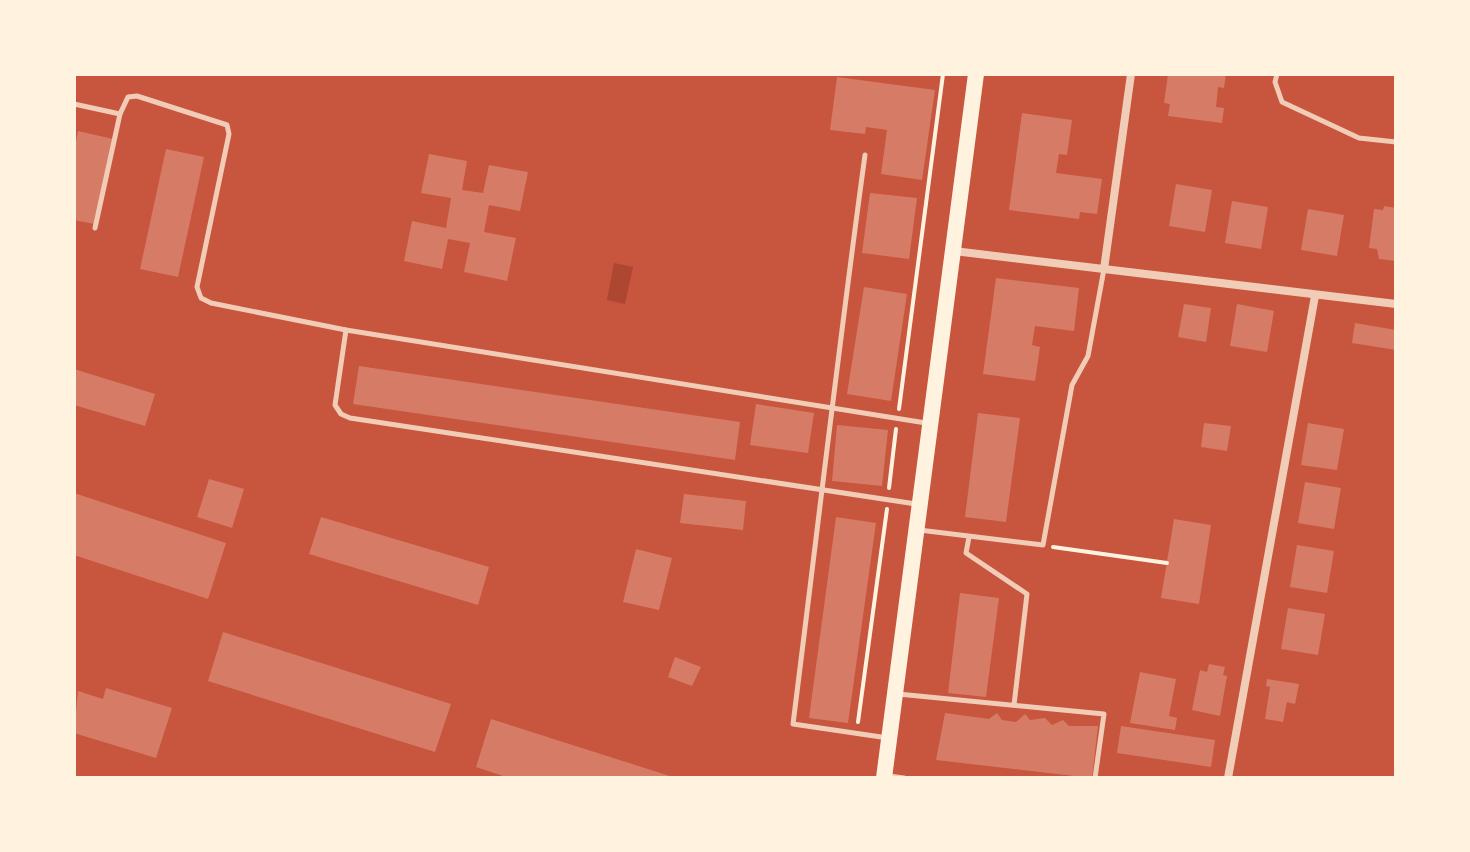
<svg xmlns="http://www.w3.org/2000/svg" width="1470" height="852" font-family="'Nunito Sans',sans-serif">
  <rect width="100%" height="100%" fill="#c8553d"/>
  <polygon fill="#ae4732" points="614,263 633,267 625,304 607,300"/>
  <g fill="#d67c66">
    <polygon points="1168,74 1226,74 1224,88 1218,87 1216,107 1224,108 1222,123 1168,116 1170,104 1164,103"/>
    <polygon points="837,77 935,90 922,180 881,174 887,130 866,127 865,134 830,130"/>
    <polygon points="1022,113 1072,120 1067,155 1059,154 1056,173 1102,179 1097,214 1080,212 1079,219 1009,210"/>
    <polygon points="78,131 113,139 94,224 74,220 74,151"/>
    <polygon points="166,149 204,157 178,277 140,269"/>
    <polygon points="429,154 467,161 462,190 483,193 489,165 528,172 520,211 489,205 484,232 516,238 507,281 464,272 470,243 448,239 442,269 404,261 412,221 446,228 451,198 421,193"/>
    <polygon points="1176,184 1212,190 1205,232 1169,226"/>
    <polygon points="870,193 917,198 909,259 862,253"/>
    <polygon points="1232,201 1268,207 1261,249 1225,243"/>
    <polygon points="1384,206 1396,208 1396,261 1379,259 1377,249 1369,248 1374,209 1383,210"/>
    <polygon points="1308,209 1344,215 1337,256 1301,250"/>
    <polygon points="996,278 1079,288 1074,331 1035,326 1032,345 1040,347 1035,381 983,374"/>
    <polygon points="864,287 907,294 891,401 847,394"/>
    <polygon points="1184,304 1211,308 1206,342 1178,337"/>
    <polygon points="1237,304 1274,311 1267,352 1230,346"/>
    <polygon points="1355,323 1396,330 1396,350 1352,343"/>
    <polygon points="359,366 740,422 735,460 353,404"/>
    <polygon points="74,369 155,394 145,426 74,405"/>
    <polygon points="756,404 814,413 808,453 750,445"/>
    <polygon points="978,413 1020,418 1006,522 965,517"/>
    <polygon points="1204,423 1231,426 1227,451 1201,447"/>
    <polygon points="1308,423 1344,429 1337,470 1301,465"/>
    <polygon points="837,425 888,430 882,486 832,481"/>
    <polygon points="209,479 244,489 232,528 197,517"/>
    <polygon points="1305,482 1341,488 1334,529 1298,523"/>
    <polygon points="74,493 226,543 208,599 74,555"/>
    <polygon points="684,494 746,501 743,530 680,523"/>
    <polygon points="321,517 489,567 478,605 309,554"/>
    <polygon points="836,517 876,523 848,723 809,718"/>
    <polygon points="1174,519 1211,525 1199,604 1161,598"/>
    <polygon points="1297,545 1334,551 1327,593 1290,587"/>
    <polygon points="636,549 672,558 659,610 623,602"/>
    <polygon points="960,593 999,598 986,697 948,693"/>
    <polygon points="1288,608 1325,614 1318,655 1281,649"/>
    <polygon points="223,632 451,704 435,752 208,681"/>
    <polygon points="675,657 701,667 692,686 668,677"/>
    <polygon points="1209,664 1225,667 1223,675 1227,676 1220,716 1192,710 1200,670 1207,672"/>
    <polygon points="1140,672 1176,679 1169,716 1177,718 1175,730 1130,723"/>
    <polygon points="1267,679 1299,684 1295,704 1287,702 1283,722 1265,719 1270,687 1266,686"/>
    <polygon points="106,688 172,708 156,758 74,733 78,691 103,699"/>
    <polygon points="945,713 989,719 997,713 1002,720 1016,722 1025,714 1030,720 1045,718 1052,725 1063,720 1069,726 1098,726 1092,778 936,760"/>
    <polygon points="491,719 673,777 673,778 509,778 476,767"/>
    <polygon points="1121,726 1215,740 1211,767 1117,753"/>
  </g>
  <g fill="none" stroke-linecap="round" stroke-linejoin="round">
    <g stroke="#fff3e0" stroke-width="4">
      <polyline points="899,409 943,74"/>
      <polyline points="889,488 896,429"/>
      <polyline points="1053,547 1167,563"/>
      <polyline points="858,722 887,509"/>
    </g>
    <g stroke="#f1ccb7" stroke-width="5">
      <polyline points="1277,74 1275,82 1282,102 1359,138 1396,142"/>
      <polyline points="74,104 120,114 128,97 137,96 227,125 229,134 197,287 201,298 211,303 346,330 926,423"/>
      <path d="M865,155C839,344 817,534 793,724L888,738"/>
      <polyline points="95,228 120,114"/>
      <polyline points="346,330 335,405 341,414 350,418 916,504"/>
      <polyline points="919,530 1043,545 1072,385 1088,356 1104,269"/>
      <polyline points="969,537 966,553 1027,594 1014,705"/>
      <polyline points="898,694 1104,714 1095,778"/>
      <polyline points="889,776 904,778"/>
    </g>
    <g stroke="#f1ccb7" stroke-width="8">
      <polyline points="954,251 1396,304"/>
      <polyline points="1104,269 1131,74"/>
      <polyline points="1228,778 1315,296"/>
    </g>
    <polyline stroke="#fff3e0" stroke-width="16" points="884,778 976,74"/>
  </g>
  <rect width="1470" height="852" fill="none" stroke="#fff3e0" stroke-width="152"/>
</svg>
